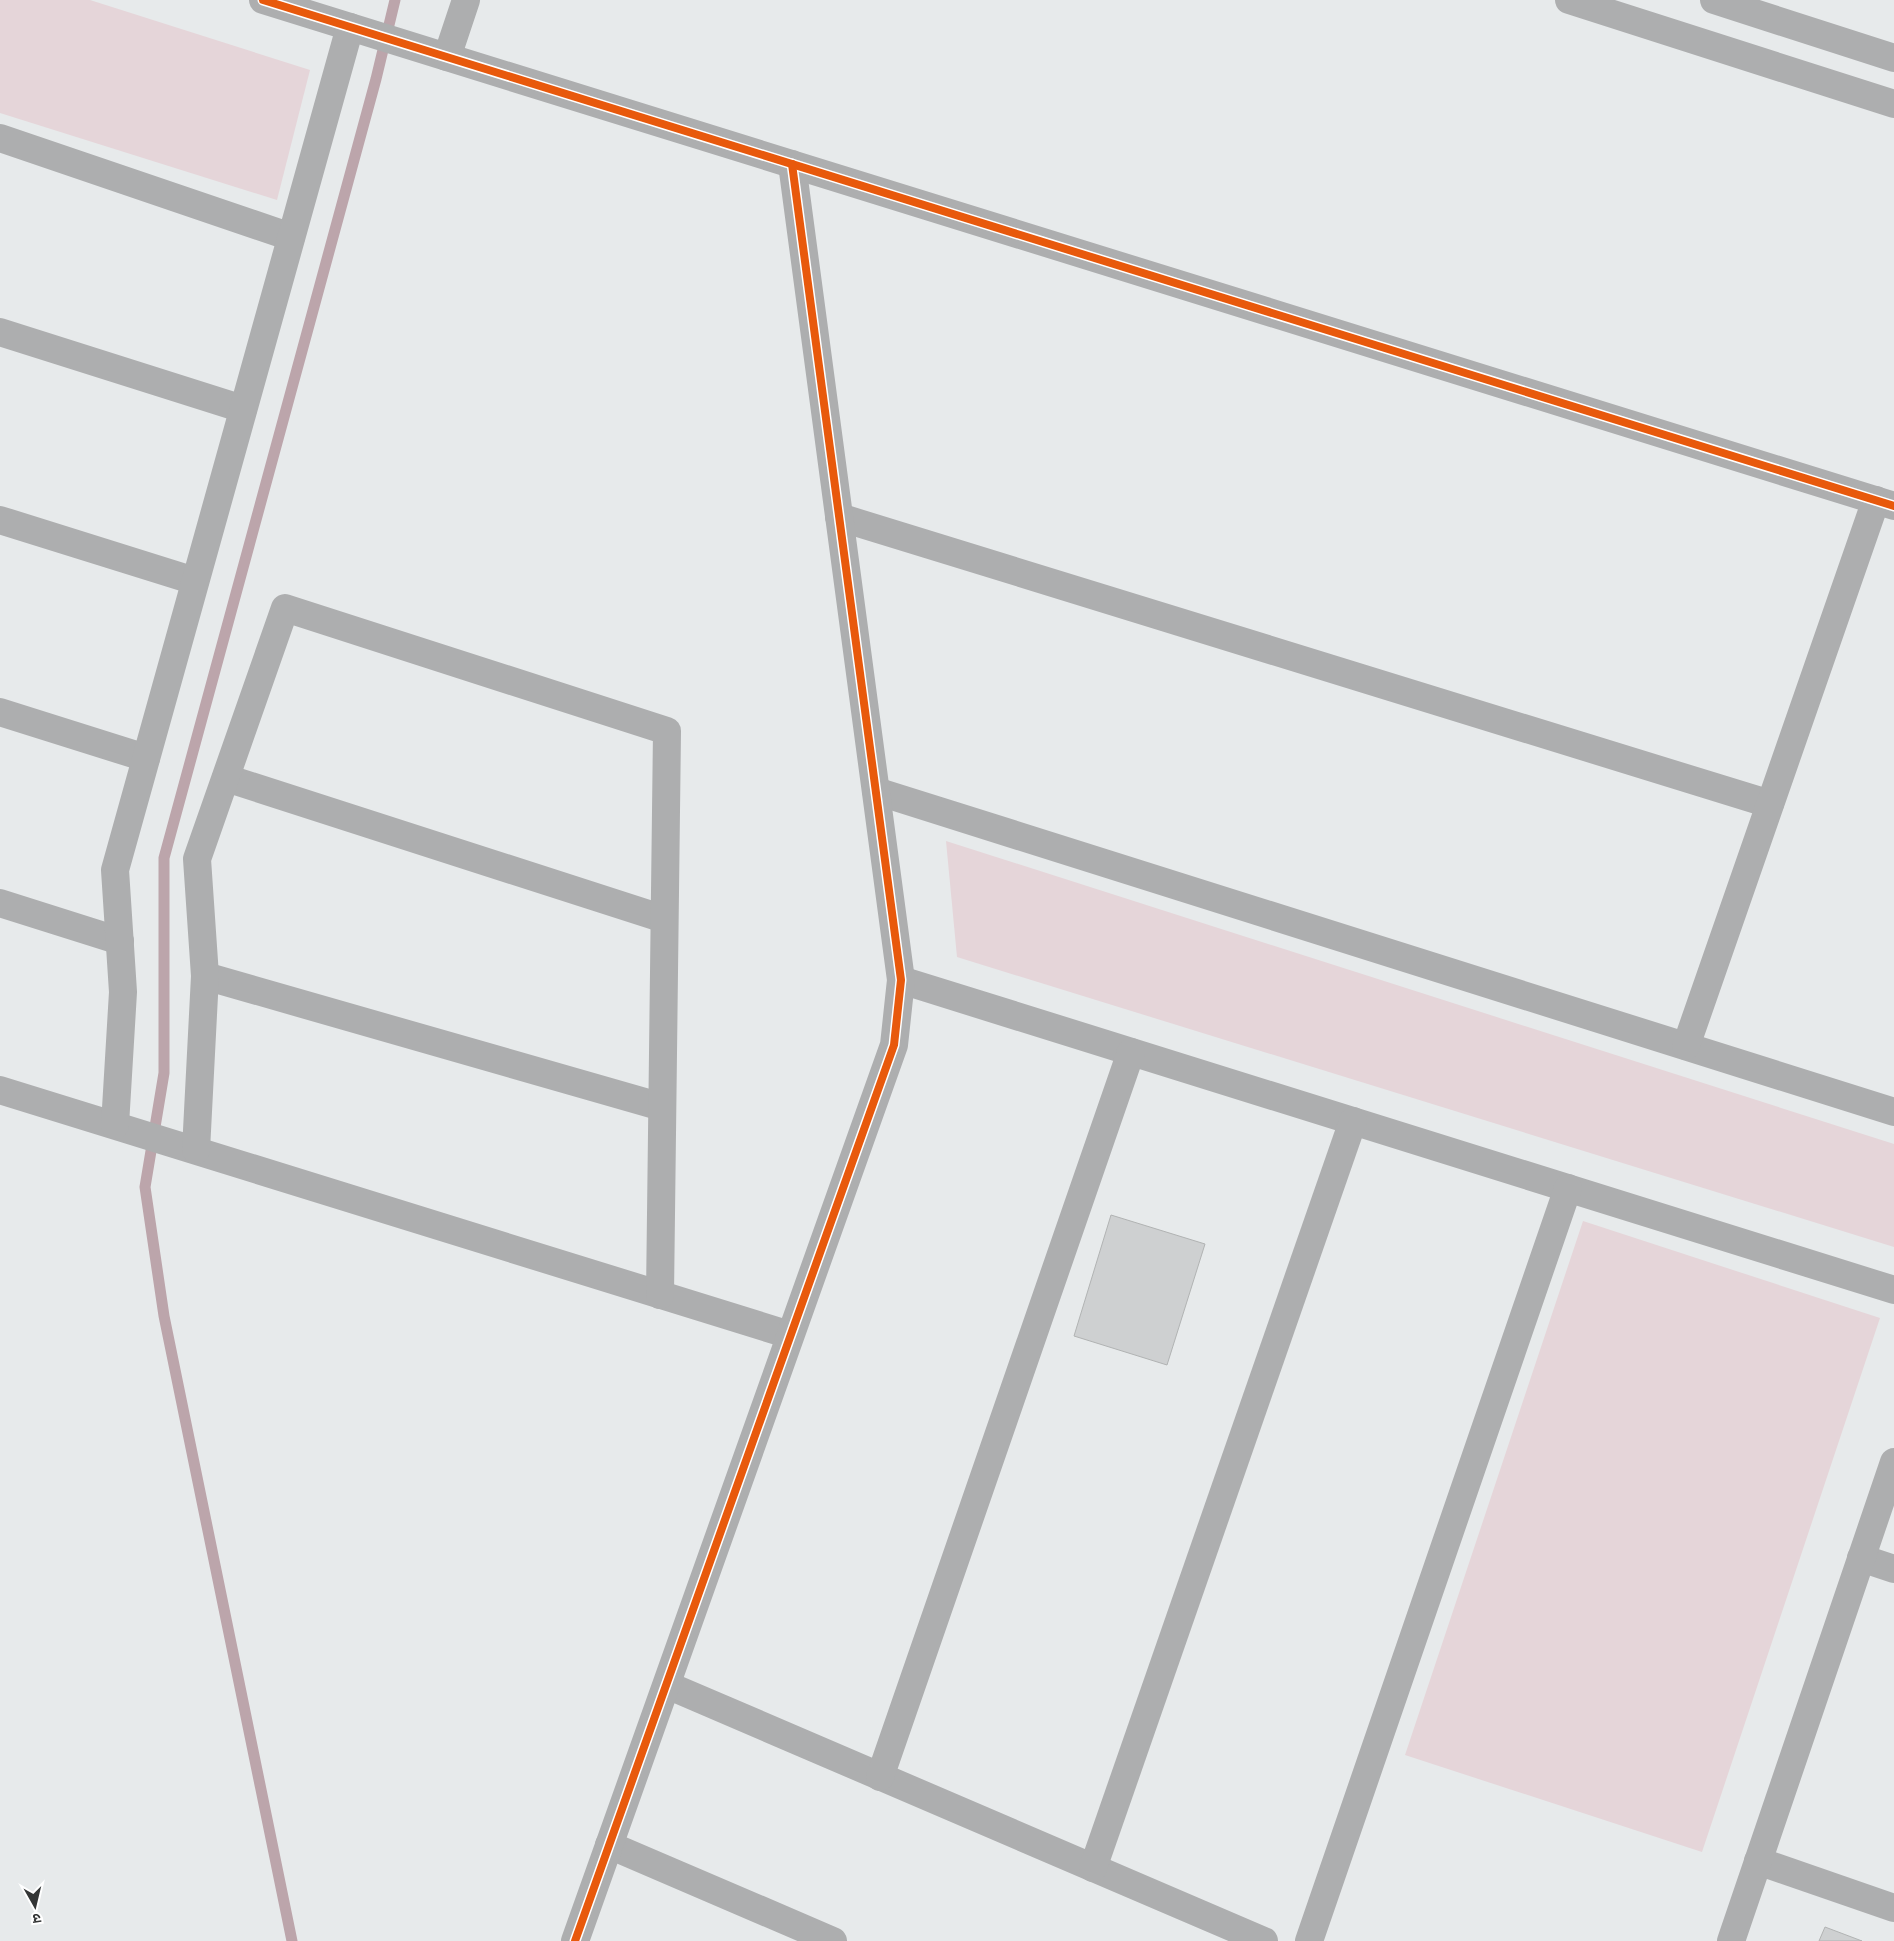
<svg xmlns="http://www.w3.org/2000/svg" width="1894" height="1941" font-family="'Work Sans','Noto Sans Devanagari',sans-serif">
  <rect width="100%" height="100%" fill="#e7eaeb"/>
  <g fill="#e5d5d9">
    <polygon points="0,0 90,0 310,70 277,200 0,113"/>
    <polygon points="946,841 1894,1144 1894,1247 957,957"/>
    <polygon points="1583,1221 1880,1318 1702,1852 1405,1755"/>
  </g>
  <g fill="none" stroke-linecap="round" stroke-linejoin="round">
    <polyline stroke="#bca5ab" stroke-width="11" points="292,1941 164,1316 145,1187 164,1073 164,858 376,79 395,0"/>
  </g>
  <g fill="#ced0d1" stroke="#b1b3b3">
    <polygon points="1111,1215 1205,1244 1167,1365 1074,1336"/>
    <polygon points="1825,1927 1862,1941 1819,1941"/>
  </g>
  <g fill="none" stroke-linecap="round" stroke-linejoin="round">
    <g stroke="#adaeaf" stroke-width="28">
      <polyline points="263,0 1894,506"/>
      <polyline points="1569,0 1894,104"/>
      <polyline points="1714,0 1894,58"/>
      <polyline points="447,57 466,0"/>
      <polyline points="0,138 291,237"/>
      <polyline points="0,332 243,409"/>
      <polyline points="839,517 1770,804"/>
      <polyline points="0,520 195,581"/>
      <polyline points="0,712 146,758"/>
      <polyline points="226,778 664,919"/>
      <polyline points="876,791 1894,1112"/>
      <polyline points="0,903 120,941"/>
      <polyline points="205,976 662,1107"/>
      <polyline points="901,980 1894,1290"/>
      <polyline points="1686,1046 1876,500"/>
      <polyline points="0,1090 790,1335"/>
      <polyline points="115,1125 123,992 115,870 350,27"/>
      <polyline points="196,1150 205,976 197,859 285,608 667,731 660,1295"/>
      <polyline points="1861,1558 1894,1569"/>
      <polyline points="667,1685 1264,1941"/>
      <polyline points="880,1777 1131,1052"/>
      <polyline points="609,1845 833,1941"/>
      <polyline points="1758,1861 1894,1908"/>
      <polyline points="1093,1868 1353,1121"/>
      <polyline points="575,1941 894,1045 901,980 792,164"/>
      <polyline points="1309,1941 1568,1188"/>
      <polyline points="1731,1941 1894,1462"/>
    </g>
    <defs>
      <g id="cycleway">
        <polyline points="263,0 1894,506"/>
        <polyline points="575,1941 894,1045 901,980 792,164"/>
      </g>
    </defs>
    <use href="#cycleway" stroke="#fff" stroke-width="11"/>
    <use href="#cycleway" stroke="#e8590c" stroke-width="8"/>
  </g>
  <g transform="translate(35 1906) rotate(172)" stroke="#ffffff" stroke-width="4" paint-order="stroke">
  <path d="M0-4L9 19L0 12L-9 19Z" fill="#343636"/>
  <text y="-8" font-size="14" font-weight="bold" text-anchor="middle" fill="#343636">उ</text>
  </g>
</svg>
